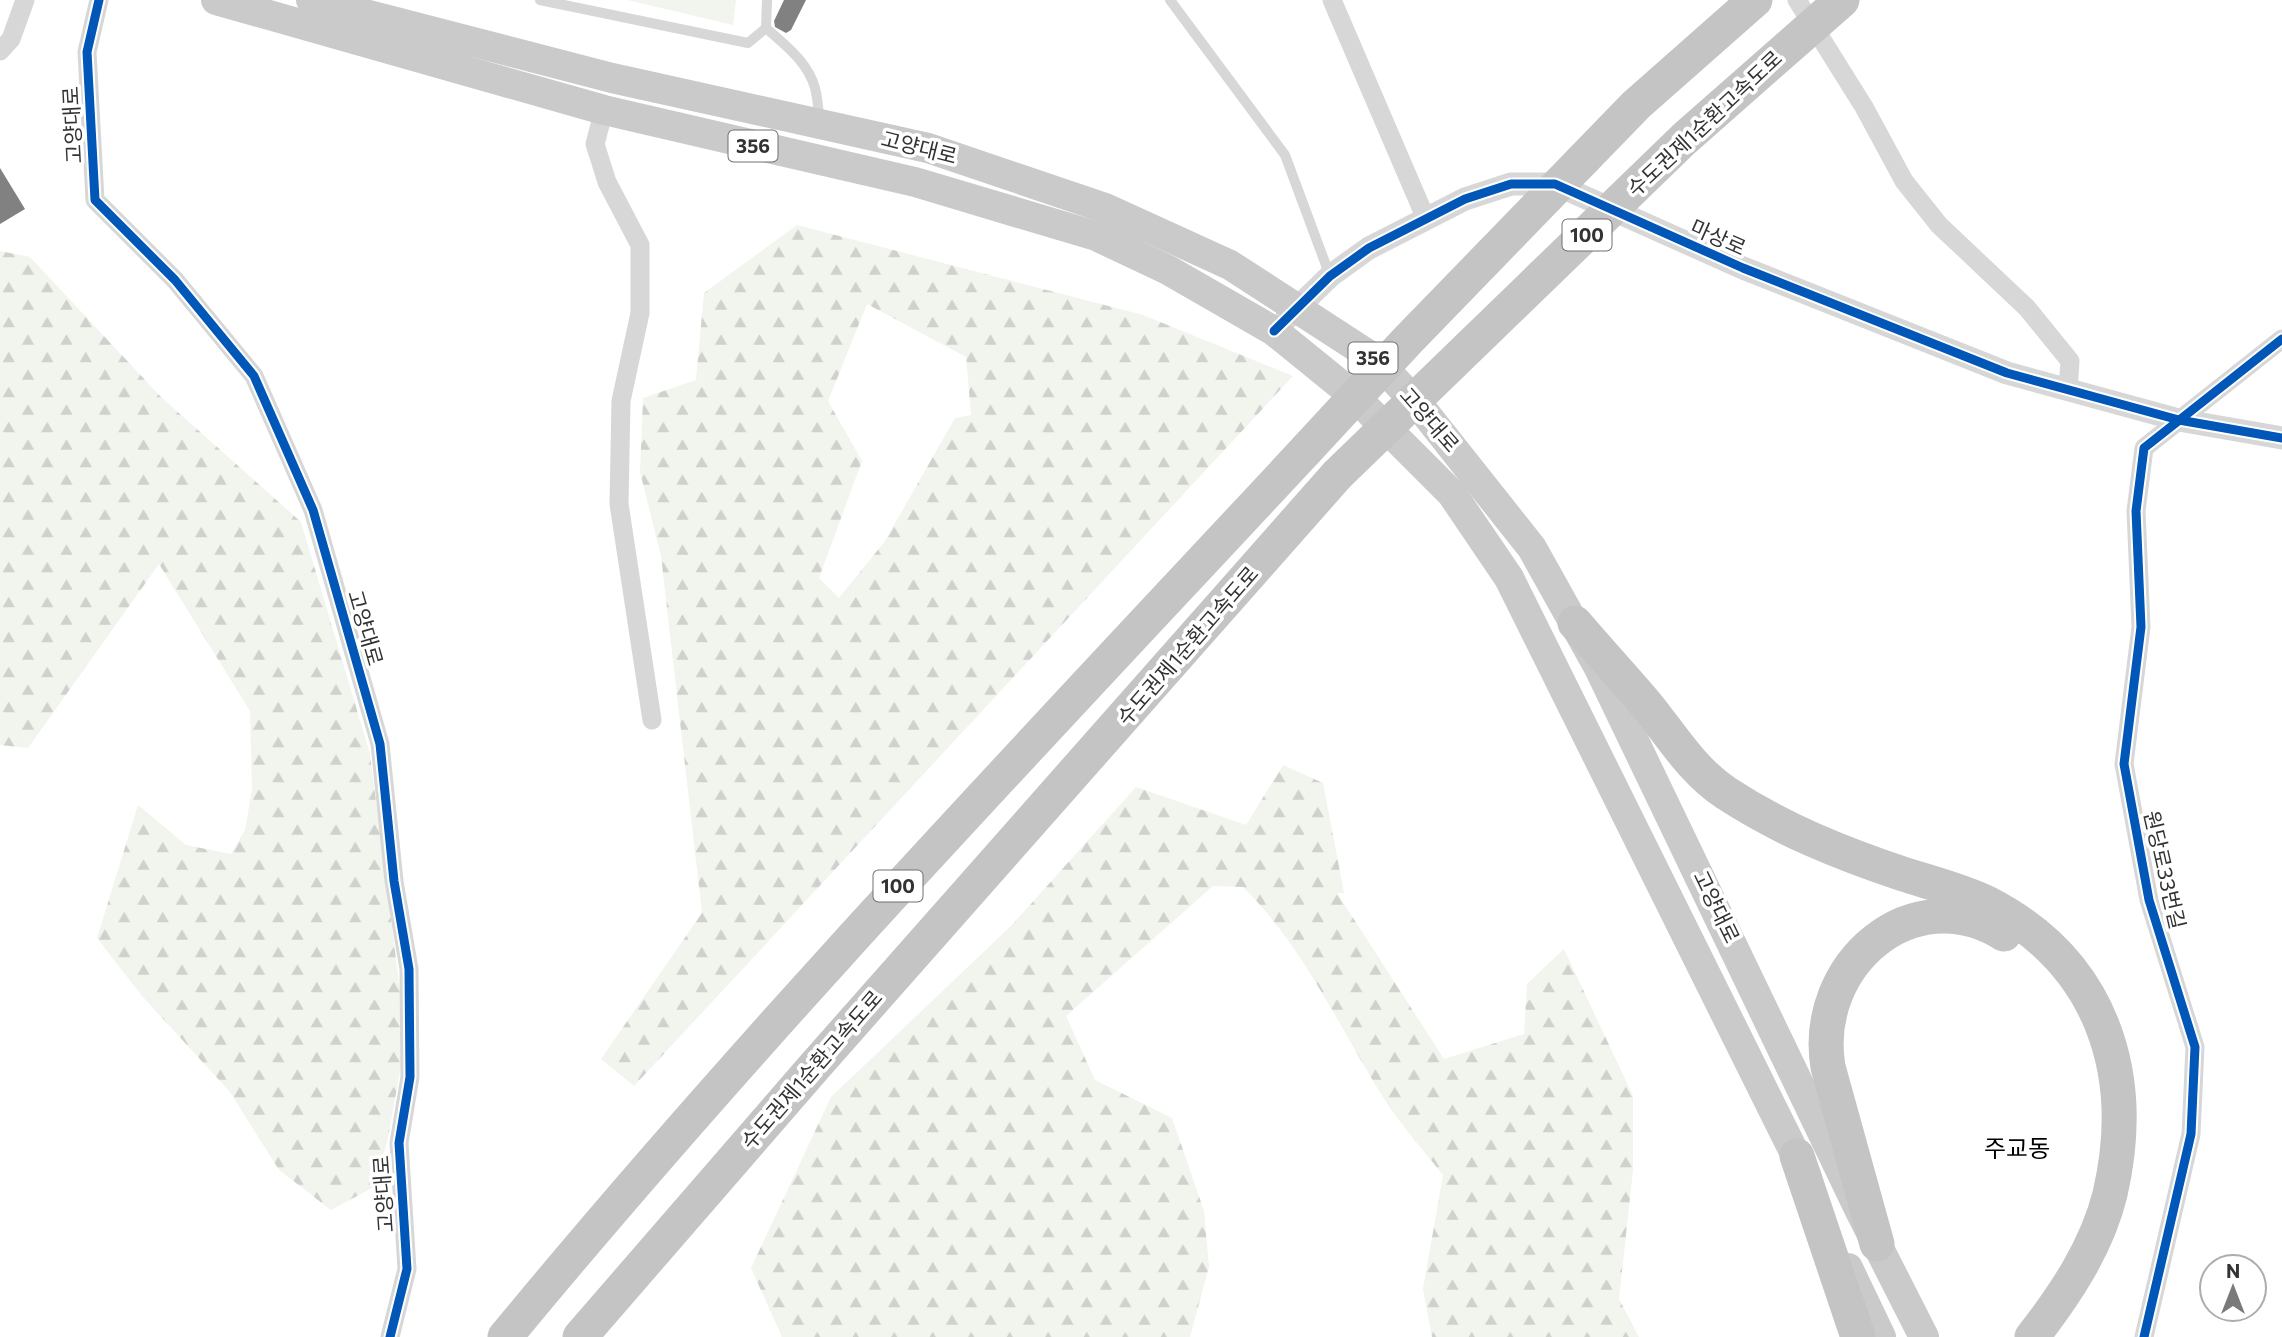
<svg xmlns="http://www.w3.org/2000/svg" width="2282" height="1337" font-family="Commissioner,'Noto Sans KR',sans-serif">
  <defs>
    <pattern id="forest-firs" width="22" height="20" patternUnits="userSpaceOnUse" patternTransform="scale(1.75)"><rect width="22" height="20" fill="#f1f5ed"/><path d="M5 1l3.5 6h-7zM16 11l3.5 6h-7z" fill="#cfd2cc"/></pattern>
  </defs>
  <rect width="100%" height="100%" fill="#fff"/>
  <polygon fill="#f1f5ed" points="628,0 736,0 733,25"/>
  <g fill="url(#forest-firs)" fill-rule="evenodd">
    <path d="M797,225L1143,315L1293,376L634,1086L601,1059L702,913L661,556L640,472L643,398L696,380L704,293ZM867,304L966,357L971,415L955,418L885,541L839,598L819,578L862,461L828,401Z"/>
    <polygon points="0,251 30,257 161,397 301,522 370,754 406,1038 387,1143 372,1188 331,1210 279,1170 230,1092 142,996 97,938 138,805 186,845 231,854 245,830 252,789 250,711 159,564 28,748 0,745"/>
    <path d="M1283,765L1323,783L1344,893H1337L1444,1059L1524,1034L1527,984L1564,949L1633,1096V1170L1619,1299L1639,1337H1432L1423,1289L1443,1175C1422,1148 1398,1122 1381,1094C1337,1023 1303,946 1243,887L1213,886L1066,1016L1095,1080L1172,1118L1204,1211L1209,1267L1190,1337H782L751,1268L831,1097L1011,926L1136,787L1246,825Z"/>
  </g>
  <g fill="#818181">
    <polygon points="784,0 806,0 791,30 786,33 775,27 774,21"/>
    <polygon points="0,168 25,209 0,224"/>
  </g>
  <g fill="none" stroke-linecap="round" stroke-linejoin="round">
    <g stroke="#d7d7d7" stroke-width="10">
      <polyline points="540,0 748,43 766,28 767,0"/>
      <polyline points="1170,0 1285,155 1330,276"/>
      <path d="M766,28C785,45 808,62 815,88C818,99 818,111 820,121"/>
    </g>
    <g stroke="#d7d7d7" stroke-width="19">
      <polyline points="99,0 87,52 95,200 175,280 254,376 313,510 380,744 394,881 409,969 410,1077 399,1143 407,1269 390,1337"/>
      <polyline points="1332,0 1426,219"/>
      <polyline points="1797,0 1864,107 1904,181 1939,225 2027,308 2070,361 2068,390"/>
      <polyline points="0,51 11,39 25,0"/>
      <polyline points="604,110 595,144 607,182 640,245 640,313 621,401 619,504 652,720"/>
      <polyline points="2144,1337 2191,1134 2195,1047 2149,900 2124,764 2141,627 2136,511 2144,448 2282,339"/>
    </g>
    <polyline stroke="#d7d7d7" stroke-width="23" points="1286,319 1330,276 1369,248 1465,199 1511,184 1555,184 1743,268 2007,373 2179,420 2282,438"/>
    <g stroke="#cacaca" stroke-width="30">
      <polyline points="216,0 604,110 915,182 1096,236 1168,270 1274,331 1353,395 1452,494 1509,578 1807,1178"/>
      <polyline points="311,0 612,78 928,148 1105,208 1230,265 1375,359 1421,408 1532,548 1599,668 1860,1211 1924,1337"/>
      <polyline points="1848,1268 1881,1337"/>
    </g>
    <g stroke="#c4c4c4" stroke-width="35">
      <path d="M1575,623C1598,650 1622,676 1645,703C1670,733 1691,770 1726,793C1781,829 1840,853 1903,874C1931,883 1960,890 1987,903C2102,962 2138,1073 2110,1194C2097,1247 2065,1295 2032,1337"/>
      <polyline points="1797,1156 1858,1337"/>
      <path d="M1877,1244L1828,1067C1811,965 1912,877 2004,934"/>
      <path d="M505,1337C759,1029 1035,741 1307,449"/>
      <polyline points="580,1337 814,1067 1337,475"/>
    </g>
    <g stroke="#c4c4c4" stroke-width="35">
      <polyline points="1307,449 1407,341 1636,105 1755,0"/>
      <polyline points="1337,475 1684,139 1842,0"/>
    </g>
    <defs>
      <g id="cycleway">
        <polyline points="99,0 87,52 95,200 175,280 254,376 313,510 380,744 394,881 409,969 410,1077 399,1143 407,1269 390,1337"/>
        <polyline points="1274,331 1330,276 1369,248 1465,199 1511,184 1555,184 1743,268 2007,373 2179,420 2282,438"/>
        <polyline points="2144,1337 2191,1134 2195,1047 2149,900 2124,764 2141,627 2136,511 2144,448 2282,339"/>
      </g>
    </defs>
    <use href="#cycleway" stroke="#fff" stroke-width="13"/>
    <use href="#cycleway" stroke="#0057b8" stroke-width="9"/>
  </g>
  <g text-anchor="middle" stroke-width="7" stroke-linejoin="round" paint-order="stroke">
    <g fill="#fff" stroke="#707070" stroke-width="2">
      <rect x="728.5" y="130.5" width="49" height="31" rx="5"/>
      <rect x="1562.5" y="219.5" width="49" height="31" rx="5"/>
      <rect x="1348.5" y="342.5" width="49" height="31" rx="5"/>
      <rect x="873.5" y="870.5" width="49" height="31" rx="5"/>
    </g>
    <g font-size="19" font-weight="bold" fill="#333">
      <text x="753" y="153">356</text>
      <text x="1587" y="242">100</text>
      <text x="1373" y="365">356</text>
      <text x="898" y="893">100</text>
    </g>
    <g font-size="21" fill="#333" stroke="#fff">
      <text transform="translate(1705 124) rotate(-43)" y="7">수도권제1순환고속도로</text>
      <text transform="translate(73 125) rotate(-93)" y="7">고양대로</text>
      <text transform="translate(919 148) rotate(14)" y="7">고양대로</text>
      <text transform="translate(1718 238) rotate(24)" y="7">마상로</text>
      <text transform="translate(1429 420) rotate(49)" y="7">고양대로</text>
      <text transform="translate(365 628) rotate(74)" y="7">고양대로</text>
      <text transform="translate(1188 646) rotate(-49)" y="7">수도권제1순환고속도로</text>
      <text transform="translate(2164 870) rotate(77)" y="7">원당로33번길</text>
      <text transform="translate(1716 907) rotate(64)" y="7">고양대로</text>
      <text transform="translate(812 1070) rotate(-49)" y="7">수도권제1순환고속도로</text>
      <text transform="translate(384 1194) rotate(-94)" y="7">고양대로</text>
    </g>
    <g font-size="24" fill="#000" stroke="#fff">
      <text x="2017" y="1157">주교동</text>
    </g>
  </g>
  <g transform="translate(2233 1288)"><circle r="33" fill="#ffffff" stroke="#adadad" stroke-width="2"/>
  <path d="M0-5L12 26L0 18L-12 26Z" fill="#7a7a7a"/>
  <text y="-10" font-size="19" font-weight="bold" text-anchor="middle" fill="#333333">N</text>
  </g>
</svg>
